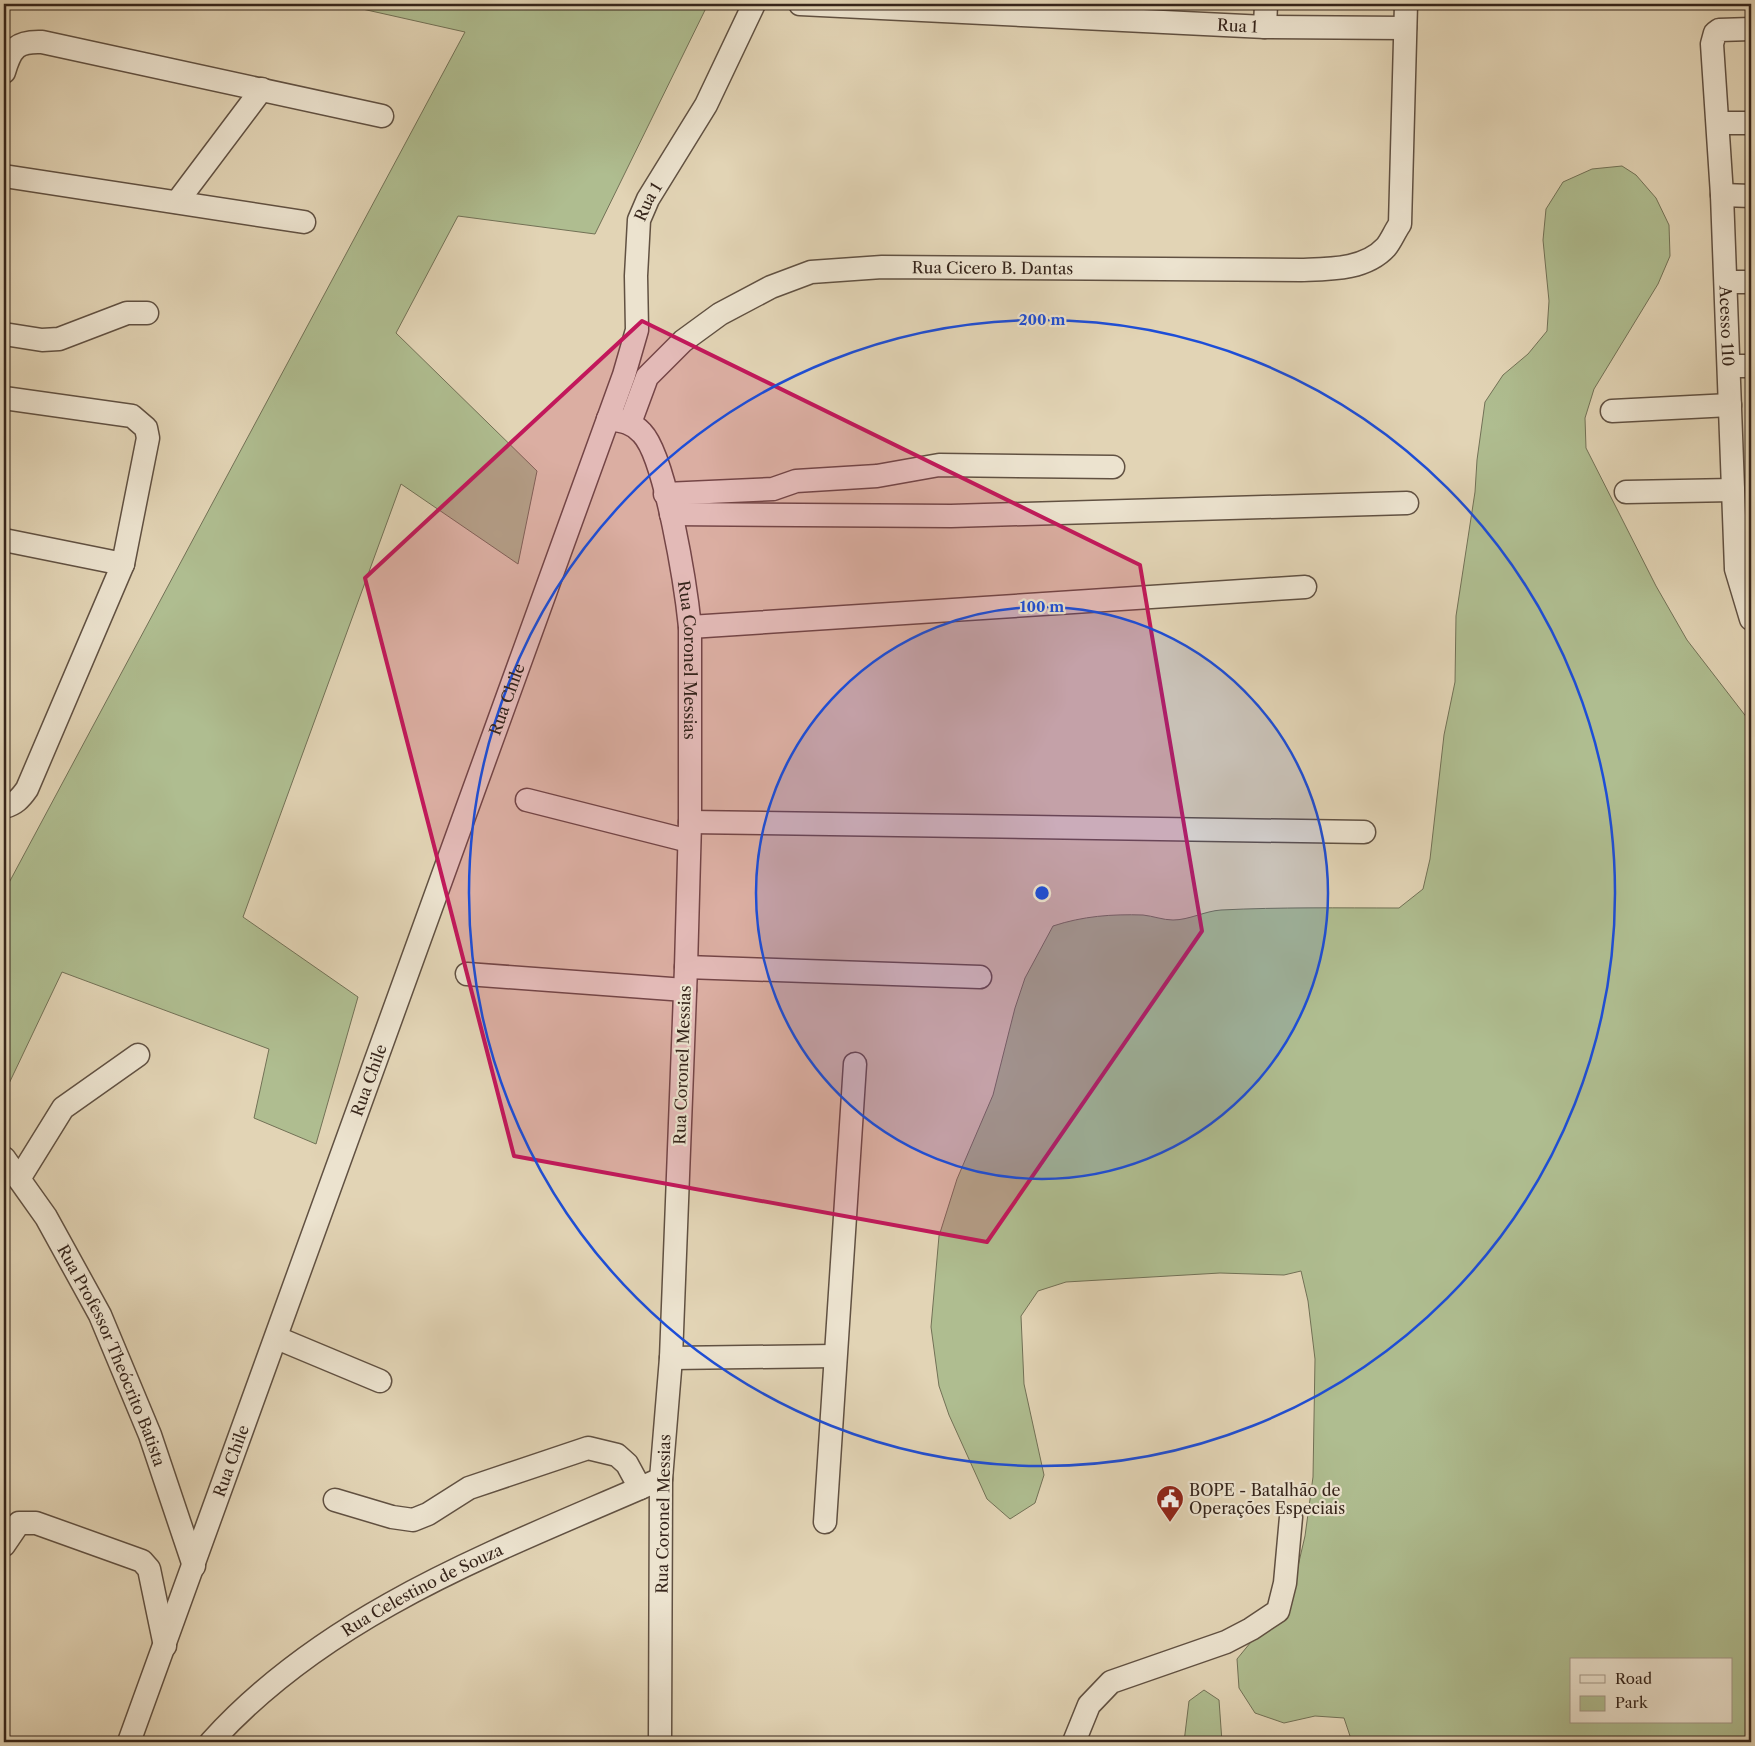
<svg xmlns="http://www.w3.org/2000/svg" width="1755" height="1746" font-family="'Libre Caslon Text',serif">
  <rect width="100%" height="100%" fill="#e2d4b5"/>
  <filter id="stains"><feTurbulence type="fractalNoise" baseFrequency=".004" numOctaves="4"/><feColorMatrix values="0 0 0 0 .2 0 0 0 0 .09 0 0 0 0 .02 0 0 0 .5 -.17"/></filter>
  <radialGradient id="worn" r=".72"><stop offset=".6" stop-color="#630" stop-opacity="0"/><stop offset="1" stop-color="#630" stop-opacity=".3"/></radialGradient>
  <g fill="#afbd90" stroke="#727156" fill-rule="evenodd">
    <polygon points="340,4 708,4 595,234 458,216 396,333 537,471 518,564 401,484 243,917 358,997 316,1144 254,1118 269,1049 62,972 4,1094 4,892 465,32"/>
    <path d="M1622,166L1636,175L1656,198L1669,225L1670,256L1658,284L1594,389L1585,418L1586,448L1656,586L1687,640L1751,723V1742H1352L1344,1718L1315,1716L1284,1723L1255,1713L1239,1688L1237,1659L1292,1592L1305,1536L1313,1477L1315,1359L1308,1301L1301,1271L1284,1275L1220,1273L1066,1282L1038,1291L1021,1316L1024,1384L1044,1475L1035,1503L1010,1519L987,1499L949,1415L939,1386L931,1327L939,1236L957,1179L993,1095L1015,1008L1025,978L1053,926C1083,916 1112,914 1143,915C1153,916 1163,920 1173,920C1189,920 1205,911 1221,910C1280,907 1340,908 1399,908L1423,889L1430,859L1444,735L1455,682L1456,616L1475,492L1477,460L1485,402L1503,375L1528,354L1547,331L1549,301L1543,240L1546,209L1563,182L1592,169ZM1571,1660H1731V1722H1571Z"/>
    <polygon points="1204,1690 1219,1700 1222,1742 1184,1742 1189,1701"/>
  </g>
  <g fill="none" stroke-linecap="round" stroke-linejoin="round">
    <defs>
      <g id="minor">
        <path id="s1" d="M800,4L1265,27L1405,28"/>
        <polyline points="1265,27 1266,4"/>
        <path id="s2" d="M1751,29L1719,30L1715,33L1712,44L1722,195L1736,569L1751,619"/>
        <path d="M4,72C11,48 17,41 42,42L382,116"/>
        <polyline points="1718,123 1751,123"/>
        <polyline points="4,176 304,222"/>
        <polyline points="1722,195 1751,196"/>
        <polyline points="177,202 262,89"/>
        <polyline points="1726,282 1751,282"/>
        <polyline points="4,334 42,340 59,339 127,313 147,313"/>
        <polyline points="1729,366 1751,366"/>
        <path d="M4,398L132,416L146,428L148,438L123,564L27,789C20,799 15,804 4,807"/>
        <polyline points="1612,411 1730,405"/>
        <path id="s3" d="M608,419C622,421 632,422 642,433C666,458 686,588 690,627V822L686,967L671,1358L661,1479L660,1742"/>
        <path id="s4" d="M630,423L647,377L683,341L720,314L771,287L811,272L882,267L1301,270C1329,269 1365,270 1386,247C1391,241 1395,231 1400,224L1406,4"/>
        <polyline points="1626,492 1733,490"/>
        <polyline points="665,494 773,489 796,481 877,476 939,465 1113,467"/>
        <polyline points="671,514 951,516 1407,503"/>
        <polyline points="4,540 123,564"/>
        <polyline points="690,627 1305,587"/>
        <polyline points="527,800 689,841"/>
        <polyline points="690,822 1364,832"/>
        <polyline points="686,967 980,977"/>
        <polyline points="467,974 685,990"/>
        <path id="s5" d="M4,1158L46,1217L100,1315L150,1435L194,1566"/>
        <polyline points="19,1179 63,1108 138,1055"/>
        <polyline points="277,1338 380,1381"/>
        <polyline points="671,1358 835,1356"/>
        <polyline points="335,1500 392,1517 413,1520 428,1514 469,1488 588,1448 617,1455 627,1464 640,1488"/>
        <polyline points="825,1522 855,1064"/>
        <polyline points="4,1545 19,1523 36,1523 142,1561 149,1569 165,1646"/>
        <path id="s6" d="M129,1742L624,375L637,330L636,276L639,220L648,199L706,105L754,4"/>
        <path id="s7" d="M211,1742C330,1610 502,1549 661,1479"/>
        <polyline points="1074,1742 1089,1705 1111,1682 1226,1642 1251,1629 1278,1611 1285,1583 1291,1517"/>
      </g>
    </defs>
    <use href="#minor" stroke="#615142" stroke-width="25"/>
    <use href="#minor" stroke="#ece3cf" stroke-width="22"/>
  </g>
  <path fill="#c2185b" fill-opacity="0.2" stroke="#c2185b" stroke-width="4" stroke-linejoin="round" d="M642,321L1140,565L1202,931L987,1242L514,1156L365,578Z"/>
  <circle cx="1042" cy="893" r="286" fill="#1d4ed8" fill-opacity=".12"/>
  <g fill="none" stroke="#1d4ed8" stroke-width="2.5">
    <circle cx="1042" cy="893" r="286"/>
    <circle cx="1042" cy="893" r="573"/>
  </g>
  <defs>
    <symbol id="civic-pin" viewBox="-11 -11 22 30"><path d="M0 17L-7.5 6A9.5 9.5 0 1 1 7.5 6Z" fill="#8f2418" stroke="#ece3cf"/><path d="M-.6-6.5H3V-4.5H.6V-3L4-1V1h2V6H-6V1h2V-1L-.6-3ZM-1.2 2.5V6h2.4V2.5Z" fill="#fff"/></symbol>
  </defs>
  <g fill-rule="evenodd">
    <use href="#civic-pin" x="1154" y="1483" width="32" height="43"/>
  </g>
  <g text-anchor="middle" stroke-width="4.5" stroke-linejoin="round" paint-order="stroke">
    <g font-size="16" fill="#36251b" stroke="#ece3cf">
      <text dy="6" stroke="none"><textPath href="#s1" startOffset="438">Rua 1</textPath></text>
      <text dy="6" stroke="none"><textPath href="#s6" startOffset="1631">Rua 1</textPath></text>
      <text dy="6" stroke="none"><textPath href="#s4" startOffset="428">Rua Cicero B. Dantas</textPath></text>
      <text dy="6" stroke="none"><textPath href="#s2" startOffset="331">Acesso 110</textPath></text>
      <text dy="6" stroke="none"><textPath href="#s3" startOffset="272">Rua Coronel Messias</textPath></text>
      <text dy="6" stroke="none"><textPath href="#s6" startOffset="1109">Rua Chile</textPath></text>
      <text transform="translate(682 1065) rotate(-88)" y="6">Rua Coronel Messias</text>
      <text dy="6" stroke="none"><textPath href="#s6" startOffset="704">Rua Chile</textPath></text>
      <text dy="6" stroke="none"><textPath href="#s5" startOffset="226">Rua Professor Theócrito Batista</textPath></text>
      <text dy="6" stroke="none"><textPath href="#s6" startOffset="299">Rua Chile</textPath></text>
      <text transform="translate(663 1514) rotate(-89)" y="6">Rua Coronel Messias</text>
      <text dy="6" stroke="none"><textPath href="#s7" startOffset="262">Rua Celestino de Souza</textPath></text>
    </g>
    <g font-size="16" fill="#36251b" stroke="#ece3cf" text-anchor="start">
      <text x="1189" y="1496">BOPE - Batalhão de<tspan x="1189" dy="18">Operações Especiais</tspan></text>
    </g>
  </g>
  <circle cx="1042" cy="893" r="8" fill="#1d4ed8" stroke="#ece3cf" stroke-width="2.5"/>
  <g font-size="15" text-anchor="middle" font-weight="bold" fill="#1d4ed8" stroke="#ece3cf" stroke-width="4.5" stroke-linejoin="round" paint-order="stroke">
    <text x="1042" y="325">200 m</text>
    <text x="1042" y="612">100 m</text>
  </g>
  <rect width="1755" height="1746" fill="none" stroke="#e2d4b5" stroke-width="20"/>
  <rect x="5" y="5" width="1745" height="1736" fill="none" stroke="#36251b" stroke-width="2.5"/>
  <rect x="10" y="10" width="1735" height="1726" fill="none" stroke="#36251b"/>
  <rect x="1570" y="1658" width="162" height="65" fill="#ece3cf" stroke="#a39787"/>
  <rect x="1580" y="1675" width="25" height="8" fill="#ece3cf" stroke="#a39787"/>
  <text x="1615" y="1684" font-size="15" fill="#36251b">Road</text>
  <rect x="1580" y="1696" width="25" height="15" fill="#afbd90" stroke="#a39787"/>
  <text x="1615" y="1708" font-size="15" fill="#36251b">Park</text>
  <rect width="100%" height="100%" filter="url(#stains)"/>
  <rect width="100%" height="100%" fill="url(#worn)"/>
</svg>
